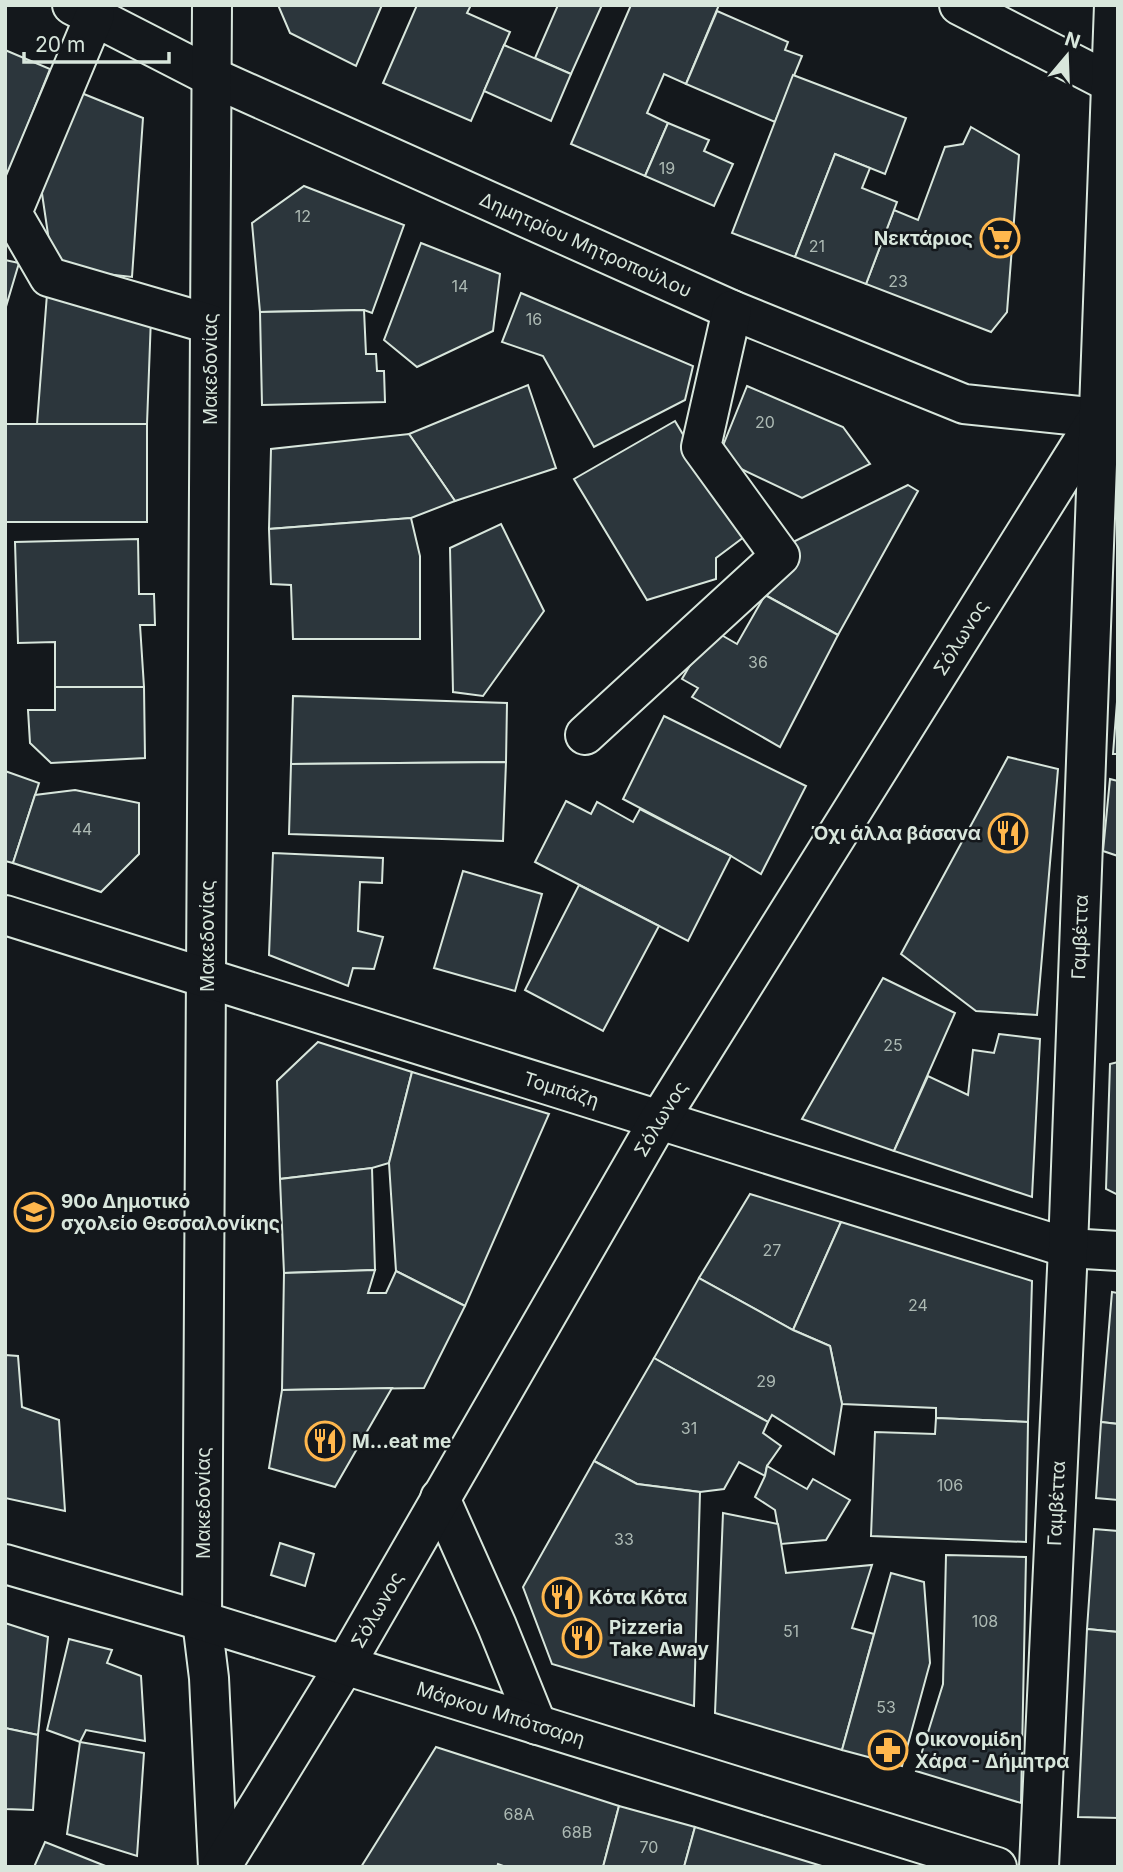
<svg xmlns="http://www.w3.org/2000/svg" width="1123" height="1872" font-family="Inter,sans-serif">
  <rect width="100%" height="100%" fill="#14181c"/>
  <g fill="#2c363c" stroke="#d8e6dc" stroke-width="2">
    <polygon points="278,5 382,5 356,66 290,33"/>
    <polygon points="417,5 471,5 467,13 510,32 471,121 383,83"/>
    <polygon points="558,5 602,5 571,74 535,58"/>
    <polygon points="631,5 719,5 686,84 664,74 647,113 668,123 645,176 571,144"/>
    <polygon points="717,11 788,42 785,50 802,56 775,122 686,84"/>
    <polygon points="504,45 571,74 551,121 484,91"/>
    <polygon points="5,50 50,69 8,174 5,173"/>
    <polygon points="793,75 906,118 885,174 835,154 795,257 732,233"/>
    <polygon points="74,90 143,118 132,277 53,268 40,180"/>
    <polygon points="668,123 709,140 704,151 733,164 714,206 645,176"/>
    <polygon points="971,127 1019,155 1007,312 991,332 866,284 894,210 918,220 945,147 963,144"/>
    <polygon points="835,154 870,168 862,188 897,202 866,284 795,257"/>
    <polygon points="304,186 404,225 372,313 364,310 260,312 252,223"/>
    <polygon points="421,243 500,274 493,331 417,367 384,340"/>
    <polygon points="5,260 19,263 5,310"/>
    <polygon points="521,293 693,366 685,400 594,447 543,356 502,342"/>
    <polygon points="47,294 151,317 147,424 37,424"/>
    <polygon points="364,310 366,354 376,354 377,371 384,371 385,402 262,405 260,312"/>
    <polygon points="528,385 556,468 455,501 409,434"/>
    <polygon points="747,386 843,427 870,464 802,498 718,458"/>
    <polygon points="675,421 744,537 716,558 716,579 647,600 574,479"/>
    <rect x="5" y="424" width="142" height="98"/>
    <polygon points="409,434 455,501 411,518 269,529 271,449"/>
    <polygon points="908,485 918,491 838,635 765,595 793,542"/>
    <polygon points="411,518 420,556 420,639 293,639 291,585 271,584 269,529"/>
    <polygon points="501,524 544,611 483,696 453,692 450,548"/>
    <polygon points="138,539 139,594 154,594 155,625 140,625 144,687 55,687 55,642 18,643 15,542"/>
    <polygon points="765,595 838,635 780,747 692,697 698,688 682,679 711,629 737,644"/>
    <polygon points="55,687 144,687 145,758 51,763 30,743 28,710 55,710"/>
    <polygon points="293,696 507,703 506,762 291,764"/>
    <polygon points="1117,702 1118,702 1118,754 1113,754"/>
    <polygon points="664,716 806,786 761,874 731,856 623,799"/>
    <polygon points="1008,757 1058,769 1037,1015 976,1011 901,954"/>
    <polygon points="506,762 503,841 289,834 291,764"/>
    <polygon points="5,771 39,783 13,863 5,861"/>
    <polygon points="1110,779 1118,781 1118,856 1103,851"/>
    <polygon points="75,790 139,803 139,854 101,892 13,863 35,795"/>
    <polygon points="566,801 591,814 597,802 633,822 640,809 731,856 688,941 535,862"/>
    <polygon points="273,853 383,858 382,883 360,882 358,931 383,937 374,969 353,968 348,986 269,955"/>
    <polygon points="463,871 542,894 515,991 434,968"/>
    <polygon points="579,885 659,926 603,1031 525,990"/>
    <polygon points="883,978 955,1013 894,1151 802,1119"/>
    <polygon points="999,1034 1040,1039 1032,1197 894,1151 928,1076 968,1095 973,1050 994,1053"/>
    <polygon points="318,1042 412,1072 389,1163 372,1168 280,1179 277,1081"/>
    <polygon points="1118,1062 1118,1195 1106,1189 1110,1064"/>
    <polygon points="412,1072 549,1114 465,1306 396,1271 389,1163"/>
    <polygon points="372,1168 375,1270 284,1273 280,1179"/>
    <polygon points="750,1194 841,1222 793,1330 699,1278"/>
    <polygon points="841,1222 1032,1281 1028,1422 936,1418 936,1408 842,1404 830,1346 793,1330"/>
    <polygon points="375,1270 368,1293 386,1293 396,1271 465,1306 424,1388 282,1390 284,1273"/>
    <polygon points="699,1278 793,1330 830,1346 842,1404 834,1454 772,1415 768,1422 654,1358"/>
    <polygon points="1112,1292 1118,1293 1118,1424 1101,1422"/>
    <polygon points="5,1355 18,1356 22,1407 59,1420 65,1511 5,1498"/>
    <polygon points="654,1358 768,1422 763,1433 781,1446 767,1466 765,1476 739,1462 724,1489 700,1492 637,1484 594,1461"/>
    <polygon points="392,1388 335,1487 269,1468 282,1390"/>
    <polygon points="936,1418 1028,1422 1026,1542 871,1536 875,1432 935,1434"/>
    <polygon points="1101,1422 1118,1424 1118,1500 1096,1498"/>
    <polygon points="594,1461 637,1484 700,1492 694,1706 552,1664 523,1587"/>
    <polygon points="767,1466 807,1489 813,1479 850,1500 826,1540 781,1544 775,1510 755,1497 765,1476"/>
    <polygon points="723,1513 778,1524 786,1573 872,1565 852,1628 874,1634 842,1750 715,1713"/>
    <polygon points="1094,1529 1118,1531 1118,1632 1087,1629"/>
    <polygon points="280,1543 314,1554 305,1586 271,1575"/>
    <polygon points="946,1555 1026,1557 1021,1803 916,1771 943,1684"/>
    <polygon points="891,1573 924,1582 930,1663 902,1766 842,1750"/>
    <polygon points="5,1623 48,1637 38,1735 5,1728"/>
    <polygon points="1087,1629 1118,1632 1118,1818 1078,1817"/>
    <polygon points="69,1639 112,1650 107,1663 141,1676 145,1741 86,1730 80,1742 47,1730"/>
    <polygon points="5,1728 38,1735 33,1810 5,1809"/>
    <polygon points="80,1742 144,1753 137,1856 67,1834"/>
    <polygon points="436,1747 619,1806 603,1867 506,1867 498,1864 497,1867 361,1867"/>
    <polygon points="619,1806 695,1827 684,1867 603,1867"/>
    <polygon points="695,1827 825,1867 684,1867"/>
    <polygon points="45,1842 108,1867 34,1867"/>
  </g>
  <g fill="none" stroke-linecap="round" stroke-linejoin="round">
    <defs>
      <g id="minor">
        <path id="s1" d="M72,5L212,77L732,310L964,404L1118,420"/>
        <polyline points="212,5 202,1621 209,1678 218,1867"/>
        <polyline points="959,5 1111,83"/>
        <polyline points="95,15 12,213 49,277 210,324"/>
        <polyline points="585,735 780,556 701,447 732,310"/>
        <path id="s2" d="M5,915L1068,1248L1118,1251"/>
        <polyline points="440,1498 497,1626 537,1725"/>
        <path id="s3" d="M221,1867L345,1665L659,1120L1097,419"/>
        <path id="s4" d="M1039,1867L1068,1248L1114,5"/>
      </g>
      <g id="major">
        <path id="s5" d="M5,1564L202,1621L997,1867"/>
      </g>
    </defs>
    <use href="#minor" stroke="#d8e6dc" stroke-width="42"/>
    <use href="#major" stroke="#d8e6dc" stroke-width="42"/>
    <use href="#minor" stroke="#14181c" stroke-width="38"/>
    <use href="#major" stroke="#14181c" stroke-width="38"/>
  </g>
  <defs>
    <symbol id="supermarket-ring" viewBox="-11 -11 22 22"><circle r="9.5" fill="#14181c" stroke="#ffb74d" stroke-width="1.5"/><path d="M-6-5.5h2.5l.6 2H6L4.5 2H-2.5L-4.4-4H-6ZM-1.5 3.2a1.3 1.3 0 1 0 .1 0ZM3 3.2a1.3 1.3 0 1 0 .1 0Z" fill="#ffb74d"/></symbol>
    <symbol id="restaurant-ring" viewBox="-11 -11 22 22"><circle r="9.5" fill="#14181c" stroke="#ffb74d" stroke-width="1.5"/><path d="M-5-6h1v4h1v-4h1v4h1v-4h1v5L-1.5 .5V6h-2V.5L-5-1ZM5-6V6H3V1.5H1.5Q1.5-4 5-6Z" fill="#ffb74d"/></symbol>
    <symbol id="school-ring" viewBox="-11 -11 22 22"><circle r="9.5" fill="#14181c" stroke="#ffb74d" stroke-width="1.5"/><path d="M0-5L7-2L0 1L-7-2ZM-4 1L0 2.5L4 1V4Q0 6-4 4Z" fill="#ffb74d"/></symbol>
    <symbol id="pharmacy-ring" viewBox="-11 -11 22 22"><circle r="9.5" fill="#14181c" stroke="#ffb74d" stroke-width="1.5"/><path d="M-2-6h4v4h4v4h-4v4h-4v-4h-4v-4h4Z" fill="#ffb74d"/></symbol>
  </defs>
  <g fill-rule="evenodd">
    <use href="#supermarket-ring" x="978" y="216" width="44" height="44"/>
    <use href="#restaurant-ring" x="986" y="811" width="44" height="44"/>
    <use href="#school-ring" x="12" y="1190" width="44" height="44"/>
    <use href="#restaurant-ring" x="303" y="1419" width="44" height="44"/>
    <use href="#restaurant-ring" x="540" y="1575" width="44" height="44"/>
    <use href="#restaurant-ring" x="560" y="1616" width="44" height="44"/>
    <use href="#pharmacy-ring" x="866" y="1728" width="44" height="44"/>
  </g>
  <g text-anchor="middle" stroke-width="5" stroke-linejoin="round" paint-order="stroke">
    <g font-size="16" fill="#adbab4">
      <text x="667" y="174">19</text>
      <text x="303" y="222">12</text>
      <text x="817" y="252">21</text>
      <text x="898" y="287">23</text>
      <text x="460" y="292">14</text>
      <text x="534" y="325">16</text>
      <text x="765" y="428">20</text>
      <text x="758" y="668">36</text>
      <text x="82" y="835">44</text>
      <text x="893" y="1051">25</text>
      <text x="772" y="1256">27</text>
      <text x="918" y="1311">24</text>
      <text x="766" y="1387">29</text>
      <text x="689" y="1434">31</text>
      <text x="950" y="1491">106</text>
      <text x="624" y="1545">33</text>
      <text x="985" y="1627">108</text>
      <text x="791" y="1637">51</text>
      <text x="886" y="1713">53</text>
      <text x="519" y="1820">68Α</text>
      <text x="577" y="1838">68Β</text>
      <text x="649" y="1853">70</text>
    </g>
    <g font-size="19" font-weight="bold" fill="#d8e6dc" stroke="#14181c" text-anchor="start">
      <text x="973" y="245" text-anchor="end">Νεκτάριος</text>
      <text x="981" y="840" text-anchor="end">Όχι άλλα βάσανα</text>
      <text x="61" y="1208">90ο Δημοτικό<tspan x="61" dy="22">σχολείο Θεσσαλονίκης</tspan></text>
      <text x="352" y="1448">M...eat me</text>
      <text x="589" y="1604">Κότα Κότα</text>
      <text x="609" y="1634">Pizzeria<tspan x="609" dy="22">Take Away</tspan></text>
      <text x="915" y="1746">Οικονομίδη<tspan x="915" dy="22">Χάρα - Δήμητρα</tspan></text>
    </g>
    <g font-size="19" fill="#d8e6dc" stroke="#14181c">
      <text dy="7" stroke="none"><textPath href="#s1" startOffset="567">Δημητρίου Μητροπούλου</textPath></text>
      <text transform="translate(210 369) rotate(-90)" y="7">Μακεδονίας</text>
      <text dy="7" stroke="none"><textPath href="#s3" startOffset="1435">Σόλωνος</textPath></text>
      <text transform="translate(207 936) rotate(-90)" y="7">Μακεδονίας</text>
      <text dy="7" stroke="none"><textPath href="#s4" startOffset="931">Γαμβέττα</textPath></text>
      <text dy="7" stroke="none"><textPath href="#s2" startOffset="583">Τομπάζη</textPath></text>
      <text dy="7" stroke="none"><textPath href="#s3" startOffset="868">Σόλωνος</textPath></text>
      <text transform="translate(203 1503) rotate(-90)" y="7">Μακεδονίας</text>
      <text dy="7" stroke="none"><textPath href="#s4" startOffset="364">Γαμβέττα</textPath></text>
      <text dy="7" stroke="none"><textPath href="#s3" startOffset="301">Σόλωνος</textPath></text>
      <text dy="7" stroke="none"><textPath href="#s5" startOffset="518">Μάρκου Μπότσαρη</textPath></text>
    </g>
  </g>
  <rect width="1123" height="1872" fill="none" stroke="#d8e6dc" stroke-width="14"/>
  <g transform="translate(1067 56) rotate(19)" stroke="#14181c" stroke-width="5" paint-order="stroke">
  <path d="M0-5L12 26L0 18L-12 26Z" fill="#d8e6dc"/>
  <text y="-10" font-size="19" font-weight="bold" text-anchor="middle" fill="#d8e6dc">N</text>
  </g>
  <path d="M24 52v10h145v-10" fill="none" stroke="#d8e6dc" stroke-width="3.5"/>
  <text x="35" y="52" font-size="21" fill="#d8e6dc" stroke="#14181c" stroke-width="5" paint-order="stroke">20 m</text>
</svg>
